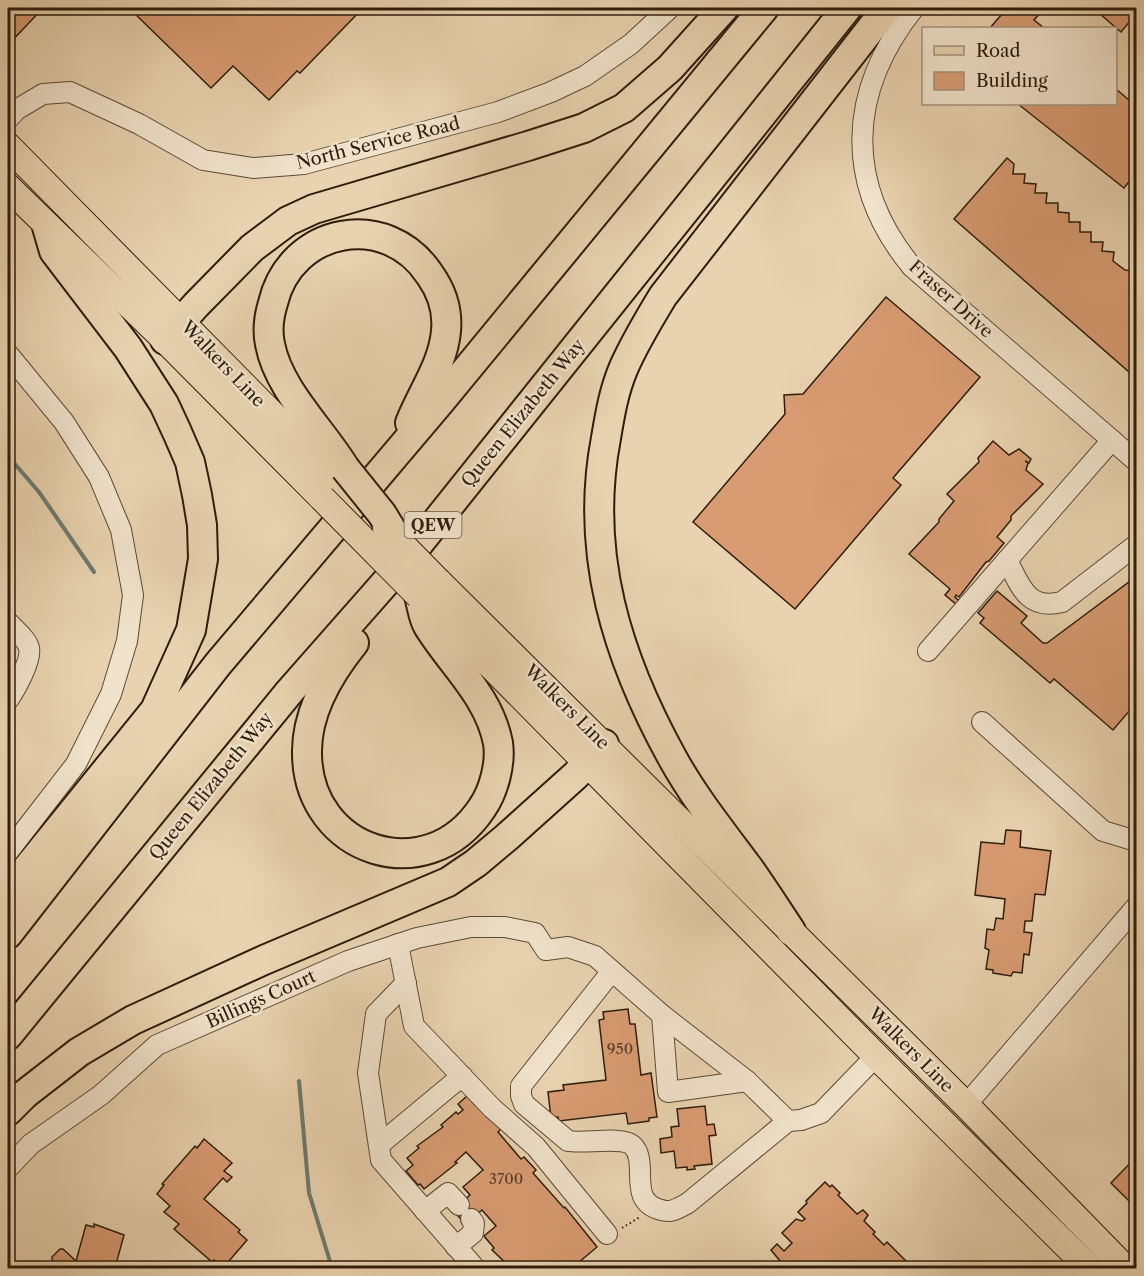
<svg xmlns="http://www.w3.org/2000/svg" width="1144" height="1276" font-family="'Libre Caslon Text',serif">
  <rect width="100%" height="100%" fill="#e8d2af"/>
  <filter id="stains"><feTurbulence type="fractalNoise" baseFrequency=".00333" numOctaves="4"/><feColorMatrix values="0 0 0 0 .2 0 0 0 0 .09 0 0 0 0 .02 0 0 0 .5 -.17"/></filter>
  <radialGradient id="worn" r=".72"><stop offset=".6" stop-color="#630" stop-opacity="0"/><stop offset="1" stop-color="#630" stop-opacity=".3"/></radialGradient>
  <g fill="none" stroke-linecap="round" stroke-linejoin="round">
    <g stroke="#6d796e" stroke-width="4">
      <polyline points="8,456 39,492 94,572"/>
      <polyline points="299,1081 309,1193 332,1268"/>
    </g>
  </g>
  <g fill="#d89b72" stroke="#2e1d0d" stroke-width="1.5">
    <polygon points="8,8 43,8 8,45"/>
    <polygon points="129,8 363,8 300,73 297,71 269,100 233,66 211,88"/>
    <polygon points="1007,8 1035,8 1041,12 1034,20 1044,28 990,28"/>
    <polygon points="1093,8 1136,8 1136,14 1121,32"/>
    <polygon points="1116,89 1136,106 1136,173 1124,188 1018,104 1116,104"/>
    <polygon points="1007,158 1014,164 1013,174 1025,174 1024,183 1036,184 1035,193 1047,193 1046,203 1058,203 1058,212 1069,213 1069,222 1080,222 1080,232 1091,232 1091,242 1103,242 1102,251 1114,252 1113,261 1125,270 1136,271 1136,378 954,219"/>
    <polygon points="886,297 980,377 893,478 901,485 795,609 693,522 785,414 784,395 803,394"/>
    <polygon points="993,441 1009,455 1019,449 1031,459 1029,463 1025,461 1028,463 1026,470 1043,484 1011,516 1011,520 997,537 1004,543 989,561 986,562 959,597 956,595 955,597 959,601 957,605 945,595 950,589 909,554 939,522 939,519 954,501 947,494 979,462 978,458"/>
    <polygon points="1133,579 1136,582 1136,703 1113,730 1054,679 1050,683 980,623 984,618 978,613 997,591 1027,616 1021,623 1043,643 1047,643"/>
    <polygon points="1006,830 1021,831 1020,847 1051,851 1045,895 1035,894 1032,921 1025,921 1024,932 1032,933 1029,955 1024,954 1022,973 1013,972 1011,976 993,973 993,970 986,969 989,950 985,948 987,929 994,930 996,918 1003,919 1005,899 975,895 981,842 1004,844"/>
    <polygon points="628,1009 630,1024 635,1024 641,1075 651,1073 657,1117 649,1118 649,1121 628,1124 626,1113 559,1121 558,1117 551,1118 548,1092 564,1090 563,1085 606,1080 599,1020 604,1019 603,1012"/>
    <polygon points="467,1096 475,1105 479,1101 502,1128 498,1132 521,1159 524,1157 536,1170 533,1173 564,1208 565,1207 597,1247 572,1268 511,1268 492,1250 494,1248 484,1236 496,1226 482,1210 465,1224 453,1210 470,1195 463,1187 483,1170 466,1152 455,1162 457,1163 424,1189 420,1184 418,1185 406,1171 413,1165 407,1158 419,1148 417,1146 443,1127 441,1125 456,1112 458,1114 463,1110 458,1104"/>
    <polygon points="705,1106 707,1125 714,1124 716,1135 709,1136 712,1164 694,1166 695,1169 687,1170 687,1167 676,1168 674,1151 661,1153 660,1139 672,1137 671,1127 679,1126 677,1109"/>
    <polygon points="204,1139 232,1163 224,1171 232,1177 227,1182 223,1178 204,1199 240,1230 238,1232 247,1240 223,1268 214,1260 212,1262 174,1229 179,1224 164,1212 170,1206 157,1194 164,1185 162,1184 195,1146 197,1148"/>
    <polygon points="1136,1157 1136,1193 1129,1201 1111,1183"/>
    <polygon points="825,1182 830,1187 832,1185 840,1193 838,1195 857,1214 863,1210 868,1215 864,1221 875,1232 873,1234 884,1245 887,1242 913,1268 786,1268 771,1250 777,1244 784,1251 792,1243 782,1233 796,1219 802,1221 805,1219 798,1212 807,1203 806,1201"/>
    <polygon points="94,1224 124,1235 115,1268 60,1268 52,1260 52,1257 60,1249 63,1249 76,1261 86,1225 94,1227"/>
  </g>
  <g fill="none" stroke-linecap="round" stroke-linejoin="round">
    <defs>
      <g id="minor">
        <path d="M914,8C848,91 843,183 912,267L1136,461"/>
        <polyline points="8,119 16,110 43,94 70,92 139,124 203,160 253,168 304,164 498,112 551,92 585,76 631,44 670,8"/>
        <polyline points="8,354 64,422 99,477 121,530 133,595 127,641 111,694 76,764 8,852"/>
        <path d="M1007,560C1020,585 1027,611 1062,602L1136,545"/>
        <path d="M8,622C14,629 27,639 29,648C32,660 15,690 8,700"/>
        <polyline points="928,651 1112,440"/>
        <polyline points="982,722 1103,831 1136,841"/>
        <polyline points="398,944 414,1026 492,1108 536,1147 607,1234"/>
        <path d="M612,971L521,1086V1096L524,1104L568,1141C584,1144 621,1136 632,1145C650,1161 627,1199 658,1209C670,1214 677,1209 688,1203L788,1121"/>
        <polyline points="406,983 376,1014 368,1073 381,1160 475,1268"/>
        <polyline points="662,1015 668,1092 747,1081"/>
        <polyline points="966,1105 1136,907"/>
        <polyline points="379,1145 462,1076"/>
        <polyline points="8,1168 31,1144 101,1095 157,1045 348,961 417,938 471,927 505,927 535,933 546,950 568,947 595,956 662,1015 747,1081 788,1121 801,1120 821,1113 876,1056"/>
        <polyline points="425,1211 448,1193 459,1205"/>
        <polyline points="456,1247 473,1233 474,1223 471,1219"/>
      </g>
      <g id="major">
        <polyline points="8,146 350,493"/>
        <polyline points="8,187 157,332 322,498"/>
        <polyline points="438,581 966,1105 1125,1268"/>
        <polyline points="419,596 494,669 876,1056 1089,1268"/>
      </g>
      <g id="highway">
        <polyline points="165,340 196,305 252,248 288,221 314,209 528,146 584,128 624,108 670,68 724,8"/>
        <path d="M345,468C322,430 278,389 270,344C267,330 269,316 273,303C291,227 387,209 430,275C442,292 448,310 446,331C443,365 422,392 410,423"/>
        <path d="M354,643C329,674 306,712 307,754C308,852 427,891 482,808C494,791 501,763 498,743C489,696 452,665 428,626C423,618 422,606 419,596"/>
        <polyline points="8,892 155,710 191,630 203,559 202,525 197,495 190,462 177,432 164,404 128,348 54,251 47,227"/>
        <path d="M791,931C777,910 763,888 748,867C722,832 694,797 673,759C617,658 584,553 606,438C610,414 614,390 624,367C635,342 649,319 663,296L887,8"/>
        <polyline points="8,934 218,664 440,402 764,8"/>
        <polyline points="8,1035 290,691 408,557 847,8"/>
        <polyline points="8,1111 25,1094 79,1052 133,1020 264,960 448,882 476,863 507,837 576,775 604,744"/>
      </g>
    </defs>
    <use href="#minor" stroke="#5c4a36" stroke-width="22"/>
    <use href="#major" stroke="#2e1d0d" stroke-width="28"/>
    <use href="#highway" stroke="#2e1d0d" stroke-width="32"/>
    <polyline stroke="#2e1d0d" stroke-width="2" stroke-dasharray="1.5 3" stroke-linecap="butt" points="622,1228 640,1217"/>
    <use href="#minor" stroke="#f0e2cb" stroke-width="20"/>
    <use href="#major" stroke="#e8d2af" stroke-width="26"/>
    <use href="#highway" stroke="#e8d2af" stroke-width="28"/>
    <defs>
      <g id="major-bridge">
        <polyline points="322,498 419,596"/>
        <polyline points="386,528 438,581"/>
      </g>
      <polyline id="highway-bridge" points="345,468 382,514 399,542"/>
    </defs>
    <use href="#major-bridge" stroke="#2e1d0d" stroke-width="28" stroke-linecap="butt"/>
    <use href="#highway-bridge" stroke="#2e1d0d" stroke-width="32" stroke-linecap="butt"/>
    <use href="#major-bridge" stroke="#e8d2af" stroke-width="26"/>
    <use href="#highway-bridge" stroke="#e8d2af" stroke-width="28"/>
  </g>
  <g text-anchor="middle" stroke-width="5" stroke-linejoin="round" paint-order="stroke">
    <g font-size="15" fill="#583c26">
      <text x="620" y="1054">950</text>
      <text x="506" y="1184">3700</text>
    </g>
    <rect fill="#f0e2cb" stroke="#685846" stroke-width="1.5" x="404.5" y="512" width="57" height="26" rx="4.5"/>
    <g font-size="16" font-weight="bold" fill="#2e1d0d">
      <text x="433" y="531">QEW</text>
    </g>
    <g font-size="18" fill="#2e1d0d" stroke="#f0e2cb">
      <text transform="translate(378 143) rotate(-14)" y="6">North Service Road</text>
      <text transform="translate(951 299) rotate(42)" y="6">Fraser Drive</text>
      <text transform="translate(223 364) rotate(46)" y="6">Walkers Line</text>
      <text transform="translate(523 413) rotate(-51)" y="6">Queen Elizabeth Way</text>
      <text transform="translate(567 707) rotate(45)" y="6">Walkers Line</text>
      <text transform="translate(211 786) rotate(-51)" y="6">Queen Elizabeth Way</text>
      <text transform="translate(261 999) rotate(-24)" y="6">Billings Court</text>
      <text transform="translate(911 1050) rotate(45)" y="6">Walkers Line</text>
    </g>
  </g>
  <rect width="1144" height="1276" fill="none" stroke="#e8d2af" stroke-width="30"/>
  <rect x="9" y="9" width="1126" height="1258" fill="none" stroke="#2e1d0d" stroke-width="3"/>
  <rect x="15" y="15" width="1114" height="1246" fill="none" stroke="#2e1d0d" stroke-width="1.5"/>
  <rect x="922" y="27" width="195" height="78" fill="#f0e2cb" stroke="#a2937f" stroke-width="1.5"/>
  <rect x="934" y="46" width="30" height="9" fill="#e8d2af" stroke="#a2937f" stroke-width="1.5"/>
  <text x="976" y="57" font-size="18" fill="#2e1d0d">Road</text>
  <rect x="934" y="72" width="30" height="18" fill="#d89b72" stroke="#a2937f" stroke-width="1.5"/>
  <text x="976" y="87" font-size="18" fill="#2e1d0d">Building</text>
  <rect width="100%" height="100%" filter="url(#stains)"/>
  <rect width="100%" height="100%" fill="url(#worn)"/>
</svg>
